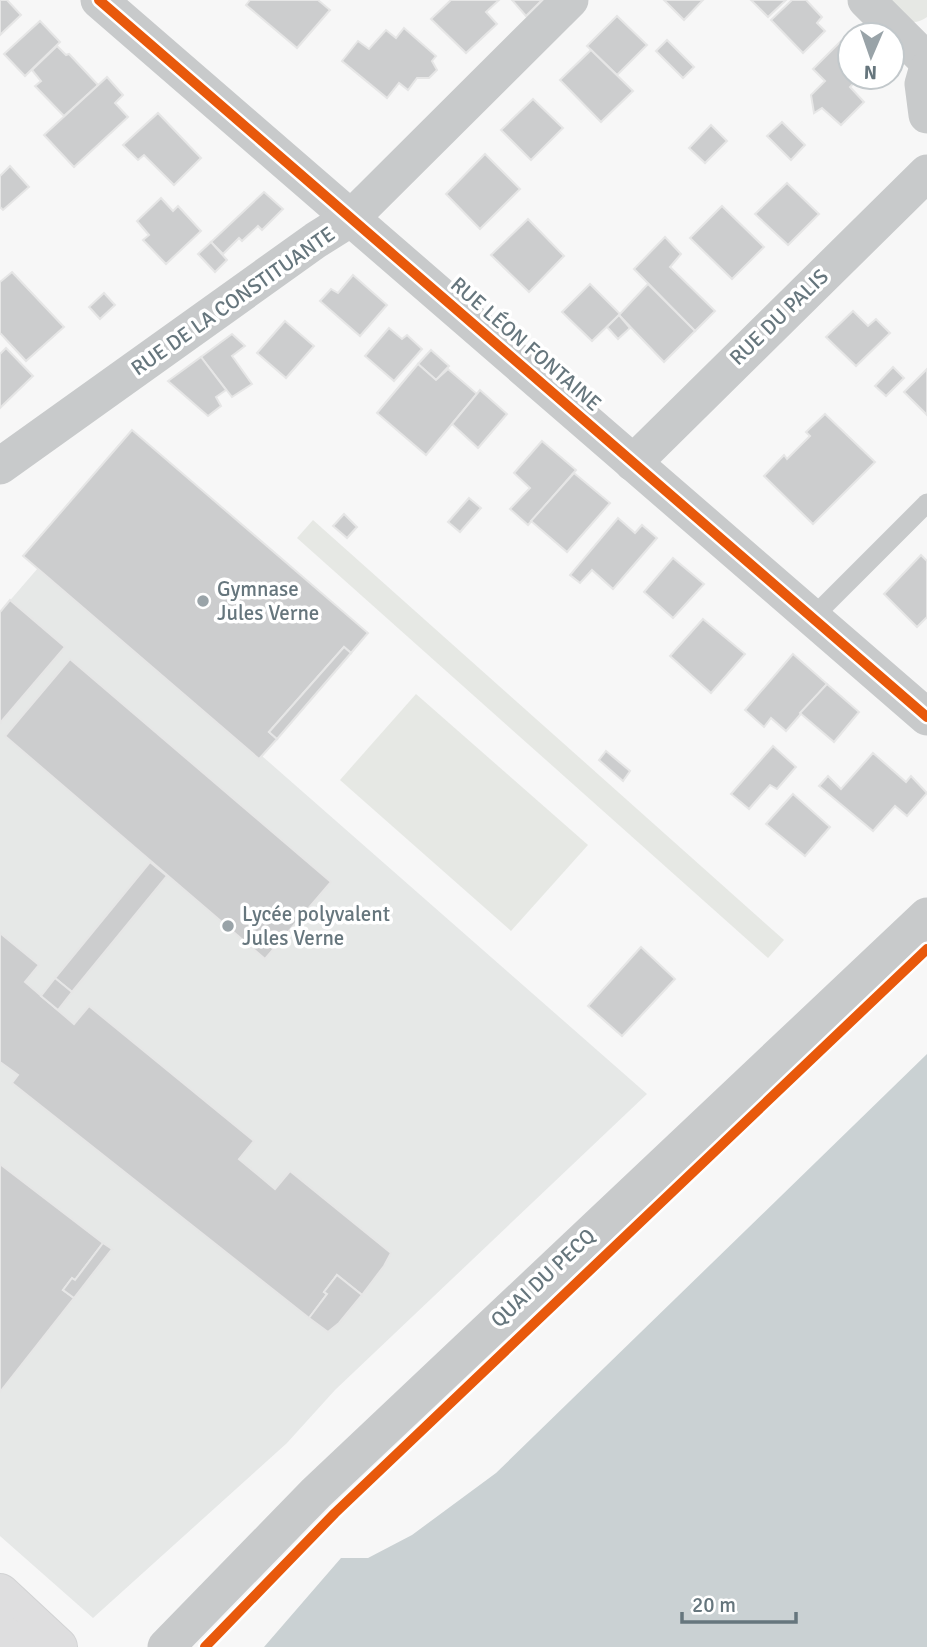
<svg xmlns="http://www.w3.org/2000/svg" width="927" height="1647" font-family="Signika,sans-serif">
  <rect width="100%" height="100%" fill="#f7f7f7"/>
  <polygon fill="#e6e8e7" points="38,568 259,758 262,756 647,1094 335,1390 287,1443 93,1618 0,1536 0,612"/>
  <g fill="#e6e8e4">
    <path d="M880,0H927V17C908,31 895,12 880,0Z"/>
    <polygon points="313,520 784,940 768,958 297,538"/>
    <polygon points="416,694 588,845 511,931 340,780"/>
  </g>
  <polygon fill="#cad1d3" points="927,1054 927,1647 264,1647 341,1558 368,1558 412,1535 496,1473"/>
  <g fill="#cccdce" stroke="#e6e6e6" stroke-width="2">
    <polygon points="0,0 7,0 21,15 0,35"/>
    <polygon points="250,0 318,0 330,10 297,48 246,5"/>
    <polygon points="451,0 499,0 486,12 497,24 466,53 431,19"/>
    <polygon points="512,0 542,0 526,16"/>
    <polygon points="664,0 703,0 684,20"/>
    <polygon points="751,0 786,0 768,17"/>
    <polygon points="792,0 806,0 822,17 817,23 825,31 803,53 771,20"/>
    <polygon points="617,16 647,45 617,75 587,46"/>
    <polygon points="40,21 60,42 25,76 4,54"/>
    <polygon points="404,28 436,56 432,61 437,70 429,78 417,78 408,90 399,83 387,98 342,61 358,41 369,49 386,30 396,38"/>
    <polygon points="667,40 694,67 683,78 656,51"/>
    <polygon points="841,41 850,50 850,77 860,77 850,87 864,102 841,125 822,108 814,113 811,95 825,81 813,69"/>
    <polygon points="57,46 66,55 69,54 98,85 64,116 35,86 41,81 32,70"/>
    <polygon points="591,50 633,91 601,122 560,80"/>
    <polygon points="107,77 123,95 115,103 128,117 74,167 44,135"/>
    <polygon points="533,99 563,128 531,160 501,130"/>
    <polygon points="158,113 201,158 174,185 144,155 138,160 123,145"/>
    <polygon points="782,122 805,145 791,160 767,136"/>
    <polygon points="711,125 727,141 705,163 689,148"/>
    <polygon points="485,154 520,189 480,229 446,194"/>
    <polygon points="10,166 29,187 3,210 0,207 0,176"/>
    <polygon points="787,183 819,214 788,245 755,214"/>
    <polygon points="264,192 283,209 262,230 258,226 242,241 239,238 223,254 211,242"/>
    <polygon points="161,198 173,211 178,206 201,231 166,264 143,240 149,235 137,221"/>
    <polygon points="722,206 764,247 732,279 690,238"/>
    <polygon points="528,219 564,256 529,292 491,255"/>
    <polygon points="665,237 681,254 670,267 715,311 695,331 634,269"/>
    <polygon points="211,242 227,260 215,272 198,254"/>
    <polygon points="12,272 64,327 26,361 0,333 0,282"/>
    <polygon points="353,275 387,305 360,336 320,301 331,289 338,293"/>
    <polygon points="590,284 620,314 592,341 562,312"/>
    <polygon points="648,284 695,331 664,362 619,315"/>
    <polygon points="104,293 115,305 100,319 89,307"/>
    <polygon points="853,311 868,326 876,319 890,333 856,366 826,337"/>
    <polygon points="619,315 630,328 618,339 607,327"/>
    <polygon points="285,321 314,346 286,378 257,353"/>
    <polygon points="389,328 402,339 407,335 422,349 394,381 365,356"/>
    <polygon points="232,334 245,346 232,356 252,384 232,397 201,357"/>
    <polygon points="6,348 33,376 0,408 0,354"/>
    <polygon points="431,350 449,366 436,380 418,364"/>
    <polygon points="201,357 226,390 216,397 221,406 208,416 168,381"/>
    <polygon points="418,364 436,380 448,369 477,394 426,455 377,413"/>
    <polygon points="893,367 904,378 886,396 875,386"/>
    <polygon points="927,369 927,415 904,392"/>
    <polygon points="480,390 507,414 478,448 452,424"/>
    <polygon points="825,414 875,462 813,524 764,476 784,455 787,459 810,436 806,432"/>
    <polygon points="132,430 368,633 351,653 344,647 269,732 277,739 259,759 23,556"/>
    <polygon points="542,441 576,470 528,525 510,509 530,488 514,473"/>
    <polygon points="574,473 610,503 567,552 531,521"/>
    <polygon points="469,498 481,508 460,532 448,522"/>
    <polygon points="344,514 357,527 347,538 333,526"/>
    <polygon points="618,518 635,533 642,525 657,538 613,589 592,570 580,583 570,575"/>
    <polygon points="921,555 927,561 927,617 917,627 884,594"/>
    <polygon points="673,558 704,584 673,618 644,592"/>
    <polygon points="10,600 65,647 0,723 0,612"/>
    <polygon points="703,619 745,654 711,693 670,656"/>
    <polygon points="344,647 351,653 277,739 269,732"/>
    <polygon points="793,654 827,684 786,731 771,718 764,727 745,710"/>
    <polygon points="70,659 331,882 265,959 5,736"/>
    <polygon points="827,684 859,712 834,742 800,713"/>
    <polygon points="773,746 796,767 777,789 770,785 749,809 731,794"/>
    <polygon points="606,751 630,771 623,781 599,760"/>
    <polygon points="873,753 906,782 911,776 927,793 907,816 895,806 873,831 819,786 828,776 841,789"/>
    <polygon points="793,794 830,827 805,856 766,824"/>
    <polygon points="150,862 167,876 72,992 55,978"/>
    <polygon points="0,933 39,965 25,982 74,1024 89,1006 254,1141 239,1159 275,1189 290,1171 391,1253 384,1266 362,1295 337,1275 324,1292 327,1294 309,1318 12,1083 18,1075 0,1062"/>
    <polygon points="641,947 675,979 622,1036 588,1006"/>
    <polygon points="55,978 72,992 58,1010 41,996"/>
    <polygon points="0,1164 103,1243 75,1280 72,1278 63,1290 74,1298 0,1392"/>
    <polygon points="103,1243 112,1249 74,1298 63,1290 72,1278 75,1280"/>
    <polygon points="337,1275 362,1295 339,1323 328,1332 309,1318 327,1294 324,1292"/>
  </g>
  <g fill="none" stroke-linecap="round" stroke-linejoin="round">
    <defs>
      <g id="primary">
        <polyline points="0,1593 58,1647"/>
        <polyline points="0,1632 17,1647"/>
      </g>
    </defs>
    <use href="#primary" stroke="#d2d3d4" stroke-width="40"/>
    <polyline stroke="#c8cacb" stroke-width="19" points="812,618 927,503"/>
    <g stroke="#c8cacb" stroke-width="37">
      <polyline points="99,0 927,717"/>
      <polyline points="866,0 927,61"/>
      <polyline points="927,70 923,84 927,115"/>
      <polyline points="633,463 927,173"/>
      <polyline points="0,466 316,240 351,218 570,0"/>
      <polyline points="166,1647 316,1493 927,916"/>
    </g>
    <use href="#primary" stroke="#dededf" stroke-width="38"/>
    <defs>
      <g id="cycleway">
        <polyline points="99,0 927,717"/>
        <polyline points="205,1647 335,1513 927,949"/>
      </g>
    </defs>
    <use href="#cycleway" stroke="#fff" stroke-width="15"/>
    <use href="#cycleway" stroke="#e8590c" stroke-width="10"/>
  </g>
  <g fill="#99a3a8" stroke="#fff" stroke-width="2.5">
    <circle cx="203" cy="601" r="7"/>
    <circle cx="228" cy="926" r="7"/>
  </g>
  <g text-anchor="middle" stroke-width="7" stroke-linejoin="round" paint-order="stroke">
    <g font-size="21" fill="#66767d" stroke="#fff">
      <text transform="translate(233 301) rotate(-35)" y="7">RUE DE LA CONSTITUANTE</text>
      <text transform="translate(779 317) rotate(-44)" y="7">RUE DU PALIS</text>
      <text transform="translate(526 344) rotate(41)" y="7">RUE LÉON FONTAINE</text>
      <text transform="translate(543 1278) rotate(-43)" y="7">QUAI DU PECQ</text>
    </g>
    <g font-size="21" fill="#66767d" stroke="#fff" text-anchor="start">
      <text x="217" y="596">Gymnase<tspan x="217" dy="24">Jules Verne</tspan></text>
      <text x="242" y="921">Lycée polyvalent<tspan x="242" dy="24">Jules Verne</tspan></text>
    </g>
  </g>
  <g transform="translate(871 56) rotate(182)"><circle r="33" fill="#ffffff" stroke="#c2c8cb" stroke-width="2"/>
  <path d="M0-5L12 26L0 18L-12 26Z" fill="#99a3a8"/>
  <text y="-10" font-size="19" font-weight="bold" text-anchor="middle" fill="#66767d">N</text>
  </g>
  <path d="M682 1612v10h114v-10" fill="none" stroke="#66767d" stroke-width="3.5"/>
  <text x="692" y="1612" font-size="21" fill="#66767d" stroke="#ffffff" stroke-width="5" paint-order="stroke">20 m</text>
</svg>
